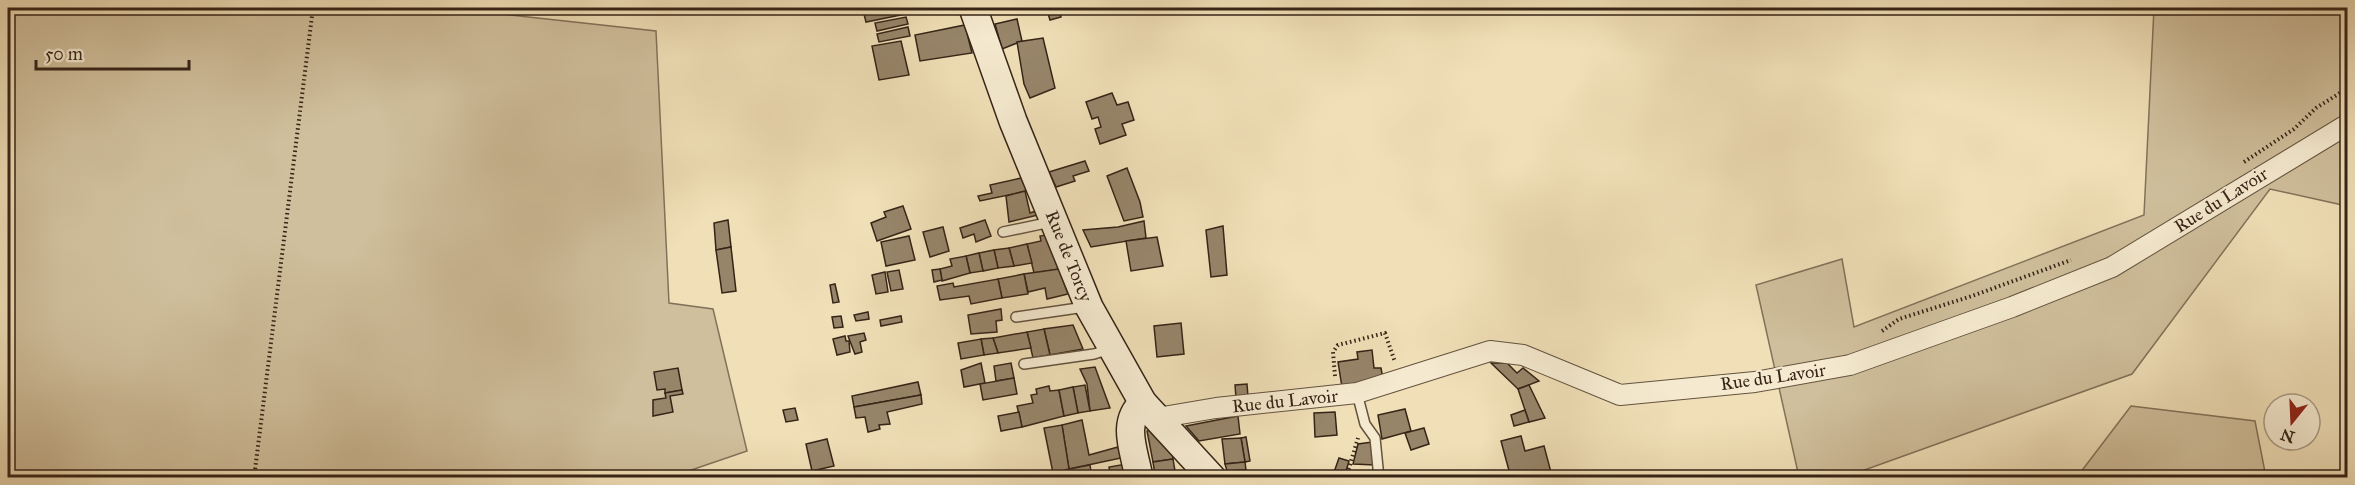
<svg xmlns="http://www.w3.org/2000/svg" width="2355" height="485" font-family="'IM FELL Great Primer',serif">
  <rect width="100%" height="100%" fill="#f0dfb7"/>
  <filter id="stains"><feTurbulence type="fractalNoise" baseFrequency=".00333" numOctaves="4"/><feColorMatrix values="0 0 0 0 .2 0 0 0 0 .09 0 0 0 0 .02 0 0 0 .5 -.17"/></filter>
  <radialGradient id="worn" r=".72"><stop offset=".6" stop-color="#630" stop-opacity="0"/><stop offset="1" stop-color="#630" stop-opacity=".3"/></radialGradient>
  <g fill="#d0bf9c" stroke="#83725a" stroke-width="1.5">
    <polygon points="8,8 448,8 656,31 669,303 713,309 747,451 668,478 8,477"/>
    <polygon points="2154,8 2347,8 2347,206 2270,189 2132,374 1845,477 1799,477 1756,285 1842,259 1854,327 2144,215"/>
    <polygon points="2131,406 2255,421 2266,477 2077,477"/>
  </g>
  <g fill="#97856a" stroke="#362417" stroke-width="1.5">
    <polygon points="894,8 904,8 906,14 866,22 864,14"/>
    <polygon points="1059,8 1061,17 1050,20 1047,10"/>
    <polygon points="906,17 908,24 877,31 875,23"/>
    <polygon points="1017,19 1022,41 1002,49 995,24"/>
    <polygon points="965,25 972,53 920,61 915,35"/>
    <polygon points="908,27 910,36 879,42 877,34"/>
    <polygon points="1043,38 1055,88 1030,98 1024,84 1017,42"/>
    <polygon points="901,41 909,75 879,80 872,46"/>
    <polygon points="1112,93 1117,105 1128,102 1134,120 1122,124 1126,135 1100,144 1095,129 1101,127 1098,117 1092,119 1086,102"/>
    <polygon points="1085,161 1089,171 1073,176 1075,181 1056,187 1049,172"/>
    <polygon points="1127,168 1140,202 1143,217 1124,221 1107,176"/>
    <polygon points="1021,178 1027,191 980,201 978,196 992,193 990,185"/>
    <polygon points="1025,191 1030,213 1036,211 1038,215 1009,222 1006,196"/>
    <polygon points="903,206 911,229 877,241 871,223 886,217 884,212"/>
    <polygon points="728,220 731,247 716,250 714,223"/>
    <polygon points="985,220 991,236 976,242 974,234 963,238 960,228"/>
    <polygon points="1144,221 1146,238 1091,247 1083,230 1118,227"/>
    <polygon points="1223,226 1227,275 1211,277 1206,230"/>
    <polygon points="943,227 949,251 930,257 923,232"/>
    <polygon points="1046,235 1059,269 1034,273 1027,244 1041,241 1040,236"/>
    <polygon points="909,236 915,260 886,266 881,242"/>
    <polygon points="1157,237 1163,266 1131,271 1126,241"/>
    <polygon points="1027,244 1032,263 1014,266 1009,248"/>
    <polygon points="731,247 736,291 722,293 716,250"/>
    <polygon points="1009,248 1014,266 998,268 994,250"/>
    <polygon points="994,250 998,268 983,271 979,253"/>
    <polygon points="979,253 983,271 970,273 966,256"/>
    <polygon points="966,256 970,273 942,281 940,269 952,266 950,259"/>
    <polygon points="940,269 942,280 934,282 932,270"/>
    <polygon points="1059,269 1068,294 1047,299 1045,288 1028,292 1024,274"/>
    <polygon points="899,270 903,289 891,291 887,272"/>
    <polygon points="885,272 888,292 876,294 872,275"/>
    <polygon points="1024,274 1028,294 1002,298 998,279"/>
    <polygon points="998,279 1002,298 971,304 969,296 940,300 937,286 953,283 954,287"/>
    <polygon points="835,284 839,302 833,303 830,285"/>
    <polygon points="1001,309 1002,320 996,321 997,332 971,334 968,315"/>
    <polygon points="868,312 869,319 856,321 854,315"/>
    <polygon points="841,316 843,327 834,328 832,317"/>
    <polygon points="901,316 902,322 881,326 880,320"/>
    <polygon points="1181,323 1184,354 1157,357 1154,326"/>
    <polygon points="1073,325 1083,349 1050,355 1044,329"/>
    <polygon points="1044,329 1050,355 1033,358 1027,332"/>
    <polygon points="1027,332 1031,348 998,353 993,338"/>
    <polygon points="864,333 866,340 860,342 862,352 855,354 848,336"/>
    <polygon points="845,336 846,341 849,341 850,352 837,355 833,339"/>
    <polygon points="993,338 998,353 984,355 981,339"/>
    <polygon points="981,339 984,355 961,359 958,343"/>
    <polygon points="1372,350 1374,368 1381,368 1383,379 1342,387 1338,362 1358,359 1357,352"/>
    <polygon points="981,363 985,383 964,387 961,370"/>
    <polygon points="1011,363 1014,378 996,381 994,366"/>
    <polygon points="1491,363 1507,363 1517,373 1523,368 1539,381 1518,389"/>
    <polygon points="1095,367 1110,408 1090,411 1087,384 1080,369"/>
    <polygon points="678,368 682,390 665,393 665,389 657,390 654,372"/>
    <polygon points="1014,378 1017,394 983,400 980,384"/>
    <polygon points="918,382 921,395 854,407 852,396"/>
    <polygon points="1247,384 1248,397 1236,398 1235,385"/>
    <polygon points="1085,385 1090,411 1078,413 1073,387"/>
    <polygon points="1529,385 1545,418 1529,422 1518,389"/>
    <polygon points="1049,386 1050,391 1059,390 1064,416 1022,427 1017,406 1033,403 1031,395 1037,394 1036,389"/>
    <polygon points="1073,387 1078,413 1064,416 1059,390"/>
    <polygon points="682,390 683,394 670,396 673,412 653,416 653,400 666,398 665,393"/>
    <polygon points="921,395 922,404 887,412 890,424 879,425 880,429 868,432 865,417 856,418 854,407"/>
    <polygon points="795,408 798,420 786,422 783,410"/>
    <polygon points="1405,409 1411,431 1382,439 1378,415"/>
    <polygon points="1525,410 1529,422 1514,426 1511,415"/>
    <polygon points="1019,412 1022,427 1001,431 998,416"/>
    <polygon points="1335,412 1337,435 1315,437 1314,413"/>
    <polygon points="1238,416 1240,434 1199,441 1186,426"/>
    <polygon points="1082,420 1089,455 1118,447 1121,458 1069,469 1062,425"/>
    <polygon points="1062,425 1069,469 1053,473 1044,428"/>
    <polygon points="1424,428 1429,444 1411,450 1405,433"/>
    <polygon points="1154,429 1171,446 1173,459 1153,462 1147,431"/>
    <polygon points="1521,436 1525,451 1544,446 1552,476 1511,478 1501,441"/>
    <polygon points="1246,437 1250,461 1245,462 1241,438"/>
    <polygon points="1241,438 1245,462 1225,464 1222,439"/>
    <polygon points="827,439 834,466 812,471 806,444"/>
    <polygon points="1372,442 1375,465 1353,464 1358,444"/>
    <polygon points="1339,458 1349,461 1344,478 1332,478"/>
    <polygon points="1173,459 1175,471 1155,475 1153,462"/>
    <polygon points="1245,462 1246,470 1227,471 1225,464"/>
    <polygon points="1126,464 1128,476 1111,478 1109,467"/>
    <polygon points="1090,465 1092,478 1071,478 1069,469"/>
    <polygon points="1246,470 1251,478 1231,478 1227,471"/>
  </g>
  <g fill="none" stroke-linecap="round" stroke-linejoin="round">
    <defs>
      <g id="lane">
        <polyline points="1003,232 1051,222"/>
        <polyline points="1016,317 1085,307"/>
        <polyline points="1024,364 1094,354 1110,349"/>
        <polyline points="1357,393 1365,424 1375,438 1379,478"/>
      </g>
      <polyline id="street" points="1157,418 1216,408 1357,393 1490,351 1523,355 1620,395 1755,382 1850,365 2012,307 2112,267 2348,124"/>
      <g id="secondary">
        <polyline points="973,8 1013,121 1089,307 1143,403 1212,478"/>
        <path d="M1139,478C1135,452 1120,423 1143,403"/>
      </g>
    </defs>
    <use href="#lane" stroke="#64533f" stroke-width="12"/>
    <use href="#street" stroke="#64533f" stroke-width="22"/>
    <use href="#secondary" stroke="#362417" stroke-width="30"/>
    <g stroke="#362417" stroke-width="4" stroke-dasharray="1.5 3" stroke-linecap="butt">
      <polyline points="2244,162 2294,129 2316,108 2348,88"/>
      <polyline points="1882,331 1899,319 1972,296 2071,260"/>
      <polyline points="1335,376 1333,352 1338,345 1385,333 1395,362"/>
      <polyline points="254,478 313,8"/>
      <polyline points="1346,478 1358,438"/>
    </g>
    <use href="#lane" stroke="#f5ead0" stroke-width="9"/>
    <use href="#street" stroke="#f5ead0" stroke-width="20"/>
    <use href="#secondary" stroke="#f5ead0" stroke-width="27"/>
  </g>
  <g text-anchor="middle" stroke-width="4.5" stroke-linejoin="round" paint-order="stroke">
    <g font-size="18" fill="#362417" stroke="#f5ead0">
      <text transform="translate(2221 200) rotate(-32)" y="6">Rue du Lavoir</text>
      <text transform="translate(1069 256) rotate(68)" y="6">Rue de Torcy</text>
      <text transform="translate(1773 377) rotate(-8)" y="6">Rue du Lavoir</text>
      <text transform="translate(1285 401) rotate(-6)" y="6">Rue du Lavoir</text>
    </g>
  </g>
  <rect width="2355" height="485" fill="none" stroke="#f0dfb7" stroke-width="30"/>
  <rect x="9" y="9" width="2337" height="467" fill="none" stroke="#362417" stroke-width="3"/>
  <rect x="15" y="15" width="2325" height="455" fill="none" stroke="#362417" stroke-width="1.5"/>
  <g transform="translate(2292 422) rotate(198)"><circle r="28" fill="#f5ead0" stroke="#a99b86" stroke-width="1.5"/>
  <path d="M0-4.5L10 22L0 15L-10 22Z" fill="#8f2418"/>
  <text y="-9" font-size="16" font-weight="bold" text-anchor="middle" fill="#362417">N</text>
  </g>
  <path d="M36 60v9h153v-9" fill="none" stroke="#362417" stroke-width="3"/>
  <text x="45" y="60" font-size="18" fill="#362417" stroke="#f5ead0" stroke-width="4.5" paint-order="stroke">50 m</text>
  <rect width="100%" height="100%" filter="url(#stains)"/>
  <rect width="100%" height="100%" fill="url(#worn)"/>
</svg>
